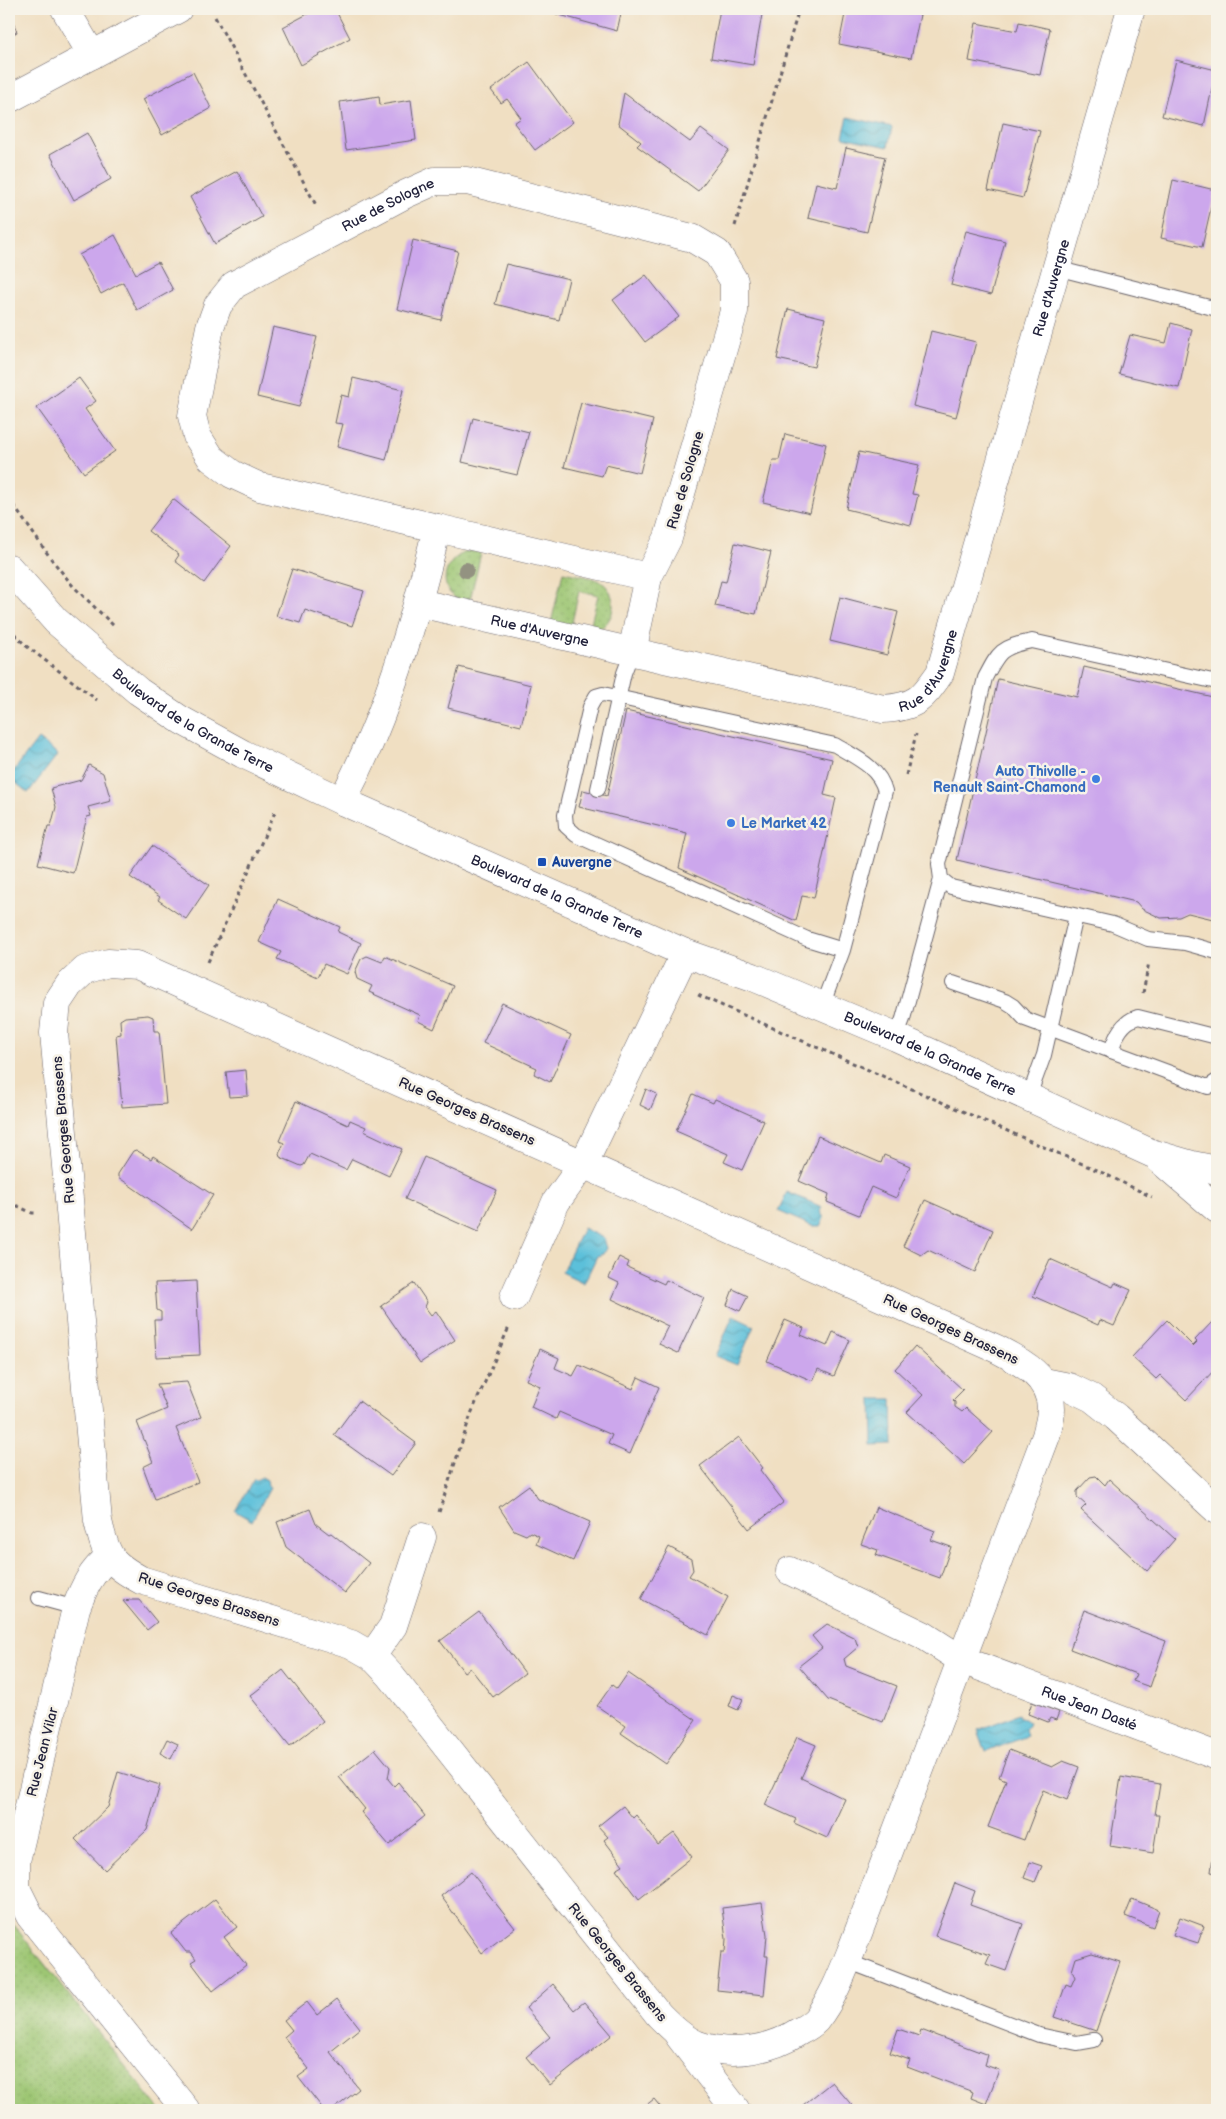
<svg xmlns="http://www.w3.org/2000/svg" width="1226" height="2119" font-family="'Balsamiq Sans',sans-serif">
  <defs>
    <pattern id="green-dots" width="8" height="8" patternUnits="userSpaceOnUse" patternTransform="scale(1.25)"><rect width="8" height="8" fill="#9dc673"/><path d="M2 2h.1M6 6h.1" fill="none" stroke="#87aa64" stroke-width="1.8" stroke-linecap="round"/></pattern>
    <pattern id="water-waves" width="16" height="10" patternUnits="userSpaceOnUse" patternTransform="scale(1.25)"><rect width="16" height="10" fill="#5cc0da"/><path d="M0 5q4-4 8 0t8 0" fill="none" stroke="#4c9cb2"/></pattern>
  </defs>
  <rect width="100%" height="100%" fill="#f7f3e8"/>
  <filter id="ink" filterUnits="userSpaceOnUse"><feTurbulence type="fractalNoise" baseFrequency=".02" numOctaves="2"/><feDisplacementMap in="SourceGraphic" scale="10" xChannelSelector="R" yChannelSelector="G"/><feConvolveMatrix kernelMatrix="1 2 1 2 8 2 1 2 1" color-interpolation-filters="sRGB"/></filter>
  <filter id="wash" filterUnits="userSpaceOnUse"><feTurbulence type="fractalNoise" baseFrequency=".0096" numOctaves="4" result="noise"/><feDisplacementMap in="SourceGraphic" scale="20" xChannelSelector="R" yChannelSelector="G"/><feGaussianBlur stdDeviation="1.12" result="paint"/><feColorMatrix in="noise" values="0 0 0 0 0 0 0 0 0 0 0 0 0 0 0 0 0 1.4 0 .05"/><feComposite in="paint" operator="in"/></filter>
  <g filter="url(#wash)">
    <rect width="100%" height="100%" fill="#f0dfc2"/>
    <g fill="url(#green-dots)" stroke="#607457">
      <path d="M473,551L481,553L469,604C464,602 458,601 454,597C434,580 451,552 473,551Z"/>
      <path d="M563,572C575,575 594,576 604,584C621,599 613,631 589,631L598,595L579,591L571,627L551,623Z"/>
      <polygon points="9,1917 9,1919 160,2110 9,2110"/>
    </g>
    <g fill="url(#water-waves)" stroke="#3f718a">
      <polygon points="848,117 892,127 888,147 843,137"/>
      <polygon points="38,739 58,754 28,793 9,777"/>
      <polygon points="787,1192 822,1207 820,1211 824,1218 820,1226 812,1226 778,1211"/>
      <polygon points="583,1228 605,1239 604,1242 606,1248 603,1254 597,1256 584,1283 562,1272"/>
      <polygon points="733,1316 754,1326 737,1365 715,1356"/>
      <polygon points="872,1399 892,1399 893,1445 873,1446"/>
      <polygon points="262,1477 267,1480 268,1487 270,1488 252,1521 235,1511 254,1479 256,1480"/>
      <polygon points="1019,1714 1020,1718 1024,1719 1029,1723 1025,1731 1027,1736 986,1752 978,1730"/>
    </g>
    <g id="blocks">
      <g fill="#cca7ec">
        <polygon points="317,9 335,9 350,38 301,65 283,27"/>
        <polygon points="557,9 622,9 617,31 556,14"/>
        <polygon points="720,9 763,9 753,65 711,58"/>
        <polygon points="846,9 921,10 911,58 839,44"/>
        <polygon points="9,11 17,32 9,36"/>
        <polygon points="1019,22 1050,29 1040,75 969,61 976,23 1017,31"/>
        <polygon points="1176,60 1216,70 1204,126 1162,116"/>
        <polygon points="529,62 573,122 535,150 514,123 521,118 507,99 501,103 491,90"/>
        <polygon points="193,72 211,108 162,135 143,99"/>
        <polygon points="624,93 690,142 701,129 729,150 698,191 637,146 641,142 618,124"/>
        <polygon points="379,96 380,105 411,100 416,140 346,150 340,102"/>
        <polygon points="1003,123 1040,131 1023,198 988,190"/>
        <polygon points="87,133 111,179 74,200 50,154"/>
        <polygon points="846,148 885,157 867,232 808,218 816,183 837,188"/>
        <polygon points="237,171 262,217 215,244 190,197"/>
        <polygon points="1173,180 1215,190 1202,247 1161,238"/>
        <polygon points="966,231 1005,241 991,295 951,285"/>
        <polygon points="115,235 136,274 158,262 173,290 137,310 123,282 101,294 79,255"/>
        <polygon points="413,240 458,251 441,320 397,309"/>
        <polygon points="506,264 569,279 559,320 495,304"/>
        <polygon points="646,275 679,317 645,342 613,300"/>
        <polygon points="788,309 825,318 814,367 777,359"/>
        <polygon points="1171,323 1192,329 1179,388 1119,374 1130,335 1166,343"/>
        <polygon points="273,327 317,337 299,407 257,397"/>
        <polygon points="931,331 976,342 956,417 913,406"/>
        <polygon points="79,378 96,401 85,409 115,451 84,473 37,408"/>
        <polygon points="353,378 403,390 386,460 337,447 343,424 335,423 341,395 349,397"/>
        <polygon points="581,403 653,420 640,473 606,465 602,476 564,467"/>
        <polygon points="473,418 529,432 517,475 462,462"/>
        <polygon points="785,434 826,444 810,513 763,502 773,460 779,460"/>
        <polygon points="859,452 919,465 912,494 918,495 911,525 846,509"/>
        <polygon points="173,499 231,546 204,583 175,561 179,555 148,531"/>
        <polygon points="735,543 771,552 756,614 715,606 721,581 726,582"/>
        <polygon points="292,569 364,591 352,626 305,610 300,623 276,616"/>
        <polygon points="840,597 898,612 887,655 830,641"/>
        <polygon points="459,667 531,685 521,726 448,708"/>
        <polygon points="1084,667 1217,698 1217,920 1188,913 1179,917 1161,918 1142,909 1136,902 957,860 998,679 1077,697"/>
        <polygon points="626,711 832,759 824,795 836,798 814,898 802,896 796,921 679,868 687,833 579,807 583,790 607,796"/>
        <polygon points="89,765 103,773 111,801 88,807 91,816 87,817 73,873 38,864 48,826 51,826 56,807 51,788 81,780"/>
        <polygon points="152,846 209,885 186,919 158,900 160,897 130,877"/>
        <polygon points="278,899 340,927 338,932 361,943 347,974 324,964 318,977 277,959 281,952 259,942"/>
        <polygon points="367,956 382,962 385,956 453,986 434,1029 418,1021 420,1015 369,992 372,986 357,979 355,972 361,959"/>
        <polygon points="502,1003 571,1035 550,1082 534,1074 537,1068 483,1043"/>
        <polygon points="148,1015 153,1017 154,1031 159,1031 166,1104 122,1107 116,1035 121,1034 120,1020 125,1017"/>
        <polygon points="246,1070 248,1096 229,1097 226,1072"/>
        <polygon points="646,1089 657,1094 650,1110 640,1105"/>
        <polygon points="693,1094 713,1103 715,1099 764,1121 742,1170 724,1162 728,1154 676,1131"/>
        <polygon points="296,1101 348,1125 350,1120 366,1127 364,1131 402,1149 389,1176 352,1159 346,1170 310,1154 304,1165 301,1166 280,1157 279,1154 284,1143 279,1141"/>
        <polygon points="818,1136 881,1163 884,1155 910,1166 896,1198 871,1187 859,1215 827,1202 829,1194 799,1181"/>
        <polygon points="136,1150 151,1159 153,1156 213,1195 192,1229 118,1177 118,1174 133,1151"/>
        <polygon points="424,1157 497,1190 478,1232 405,1199"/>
        <polygon points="925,1200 993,1230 975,1272 928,1250 921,1255 903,1246"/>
        <polygon points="619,1257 629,1262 627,1267 664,1284 666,1280 704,1298 678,1353 659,1344 668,1326 612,1299 619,1283 609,1278"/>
        <polygon points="1050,1259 1113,1287 1115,1283 1131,1290 1114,1326 1100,1320 1098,1325 1033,1296"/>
        <polygon points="196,1281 200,1355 156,1357 154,1320 161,1320 161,1312 157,1310 155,1283"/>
        <polygon points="414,1283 427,1302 425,1307 431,1315 436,1311 455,1340 420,1363 381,1306"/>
        <polygon points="733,1289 748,1296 740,1311 727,1305"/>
        <polygon points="785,1320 804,1328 801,1335 827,1346 833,1332 850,1340 834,1376 818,1369 813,1381 767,1361"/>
        <polygon points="1167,1320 1193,1346 1197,1342 1195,1340 1213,1321 1217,1325 1217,1367 1186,1400 1160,1375 1156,1379 1132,1357"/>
        <polygon points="915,1346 963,1390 953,1400 955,1402 955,1407 962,1412 966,1408 993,1432 964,1464 907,1412 923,1395 895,1369"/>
        <polygon points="540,1349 559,1358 555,1368 573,1376 579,1365 633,1389 638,1377 659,1387 630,1454 608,1444 612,1435 559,1412 556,1419 531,1407 540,1386 526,1380"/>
        <polygon points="187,1382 201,1417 176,1428 198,1482 155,1499 143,1467 153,1462 137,1422 167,1409 157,1384"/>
        <polygon points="359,1401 416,1443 391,1476 334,1435"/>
        <polygon points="739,1437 763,1468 760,1470 784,1502 749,1529 700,1466"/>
        <polygon points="1096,1476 1105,1485 1109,1479 1175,1539 1147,1571 1081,1510 1086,1505 1077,1497 1077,1491 1090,1477"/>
        <polygon points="529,1485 538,1499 590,1522 573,1561 536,1544 539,1536 530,1532 526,1535 514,1530 499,1507"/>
        <polygon points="876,1507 935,1531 931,1540 951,1547 940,1578 876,1555 878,1550 861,1544"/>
        <polygon points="310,1509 316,1524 329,1534 331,1533 369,1563 345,1593 286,1547 277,1522"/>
        <polygon points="669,1547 691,1559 693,1570 689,1576 728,1597 708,1635 641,1599"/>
        <polygon points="131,1600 139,1600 157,1622 147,1630 123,1601"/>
        <polygon points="1084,1610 1166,1641 1150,1687 1133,1681 1136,1674 1070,1649"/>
        <polygon points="479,1612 525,1673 493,1697 470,1668 464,1672 440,1641"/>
        <polygon points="827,1624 855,1638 858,1647 844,1659 846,1666 897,1686 883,1722 828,1700 799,1666 822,1648 812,1636"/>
        <polygon points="283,1670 323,1721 290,1746 250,1696"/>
        <polygon points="628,1673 696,1720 666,1764 621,1733 626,1726 597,1706 612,1685 617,1689"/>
        <polygon points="733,1695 743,1699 738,1710 729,1706"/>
        <polygon points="1032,1702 1059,1712 1056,1720 1050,1718 1048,1722 1028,1714"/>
        <polygon points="797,1737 816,1745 801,1778 845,1799 827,1838 794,1823 796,1819 765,1805"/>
        <polygon points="167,1739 178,1744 171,1759 160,1753"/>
        <polygon points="375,1749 390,1767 388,1779 394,1786 398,1782 425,1816 389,1845 361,1812 365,1809 339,1777"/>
        <polygon points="1009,1750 1052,1767 1063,1761 1079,1767 1067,1800 1043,1790 1024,1840 988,1827 1006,1780 999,1777"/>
        <polygon points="118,1772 160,1785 147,1830 105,1870 75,1839 108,1807"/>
        <polygon points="1121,1777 1160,1784 1155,1815 1159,1815 1153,1853 1110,1846"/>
        <polygon points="623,1806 633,1818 636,1815 658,1845 674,1833 692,1857 639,1899 616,1869 623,1865 604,1840 608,1837 598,1826"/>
        <polygon points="1215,1842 1217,1842 1217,1873 1211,1872"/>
        <polygon points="1030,1862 1042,1866 1035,1882 1024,1878"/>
        <polygon points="471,1872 515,1928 482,1953 441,1896"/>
        <polygon points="955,1883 975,1891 970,1905 1023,1924 1006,1971 986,1964 990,1955 935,1936"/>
        <polygon points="215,1899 237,1927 224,1937 246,1965 213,1991 191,1962 196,1959 191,1952 186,1952 171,1933"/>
        <polygon points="1132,1899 1159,1910 1153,1927 1125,1916"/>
        <polygon points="762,1903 767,1935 765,1956 768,1956 764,1995 717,1990 721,1952 725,1952 726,1939 722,1908"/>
        <polygon points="1180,1917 1204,1926 1198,1943 1173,1935"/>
        <polygon points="1092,1953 1120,1962 1096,2031 1054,2017 1066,1984 1071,1986 1075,1977 1072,1971 1076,1958"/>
        <polygon points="553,1984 574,2010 584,2002 612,2035 550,2085 526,2057 550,2037 526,2008"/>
        <polygon points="337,1999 360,2028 330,2052 359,2089 333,2110 324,2110 298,2077 309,2069 284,2037 292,2030 284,2020 307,2002 317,2015"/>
        <polygon points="898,2029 919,2036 921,2030 988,2055 985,2065 999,2070 986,2104 971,2098 973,2092 907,2067 910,2060 890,2053"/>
        <polygon points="832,2082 856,2110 798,2110 803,2105"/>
        <polygon points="654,2099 663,2110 640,2110"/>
      </g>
    </g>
  </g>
  <g filter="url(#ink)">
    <use href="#blocks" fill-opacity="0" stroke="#6a646a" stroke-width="1"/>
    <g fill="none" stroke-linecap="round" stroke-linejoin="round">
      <defs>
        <g id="service">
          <polyline points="1056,268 1217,309"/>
          <path d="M1217,682L1032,641C1001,647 999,651 985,678L939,864L941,879L951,887L1113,924L1148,939L1185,943L1217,952"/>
          <polyline points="598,789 624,673 632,652"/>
          <polyline points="953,983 1005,1001 1013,1006 1025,1019 1208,1087 1217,1081"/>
          <path d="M822,1006L843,950L885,791C879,767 855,757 835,745L603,694L596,696L590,707L565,815L566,826L576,835L807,939L843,950"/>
          <polyline points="896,1037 903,1019 941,879"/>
          <path d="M1111,1051C1116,1035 1122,1022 1138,1017L1217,1037"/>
          <polyline points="1029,1096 1044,1055 1076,916"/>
          <polyline points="39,1598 76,1608"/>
          <polyline points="847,1961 1039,2035 1077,2043 1094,2040"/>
        </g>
        <g id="minor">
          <polyline points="65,9 92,55"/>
          <polyline points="9,99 178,9"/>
          <polyline points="437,528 648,577"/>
          <path id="s1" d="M419,603L883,709C916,707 922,699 940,673L1131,9"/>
          <path id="s2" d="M342,801C387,716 414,622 437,528L260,487L232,474L211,458L197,436L192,416L210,327L218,305L234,285L406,194L435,181H467L692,238L717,253L734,281V311L668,538L648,577L632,652"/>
          <path d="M108,963L137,965L997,1349C1022,1362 1051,1377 1051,1409C1051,1418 1048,1427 1046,1436L852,1949C842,1974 833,1998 816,2020C812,2024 806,2028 800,2031C771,2050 732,2057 698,2045C683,2039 670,2026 659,2015L390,1675L372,1656L351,1644L141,1580C110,1563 106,1556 98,1521L54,1033L57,1003L69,985L85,970Z"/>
          <polyline points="514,1297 556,1202 584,1163 685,953"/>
          <polyline points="1044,1382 1069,1387 1092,1398 1116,1417 1217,1510"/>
          <path d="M109,1557C91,1572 84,1587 76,1608L16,1861V1888L30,1916L186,2110"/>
          <path id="s3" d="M790,1571L923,1635L962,1660L1217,1756"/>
          <polyline points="372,1656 393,1626 422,1537"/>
          <polyline points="679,2036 736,2110"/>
        </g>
        <g id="tertiary">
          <path id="s4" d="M9,568L56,621L138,691L181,720L243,754L342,801L604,917L685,953L753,977L896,1037L1151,1153L1192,1165L1217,1170"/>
          <polyline points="1160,1160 1217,1209"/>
        </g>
      </defs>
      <use href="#service" stroke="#6a646a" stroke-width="16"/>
      <use href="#minor" stroke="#6a646a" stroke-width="29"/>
      <use href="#tertiary" stroke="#6a646a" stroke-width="29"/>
      <g stroke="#6a646a" stroke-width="3" stroke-dasharray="4 4" stroke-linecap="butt">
        <polyline points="215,17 317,207"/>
        <polyline points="735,226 799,9"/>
        <polyline points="9,499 52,560 73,586 115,627"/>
        <polyline points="9,628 25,645 97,700"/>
        <polyline points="906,775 916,734"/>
        <polyline points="208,962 275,812"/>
        <polyline points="1143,993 1149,962"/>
        <polyline points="698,995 1103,1173 1152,1197"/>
        <polyline points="9,1202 32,1213 38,1213"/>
        <polyline points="439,1512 471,1414 509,1327"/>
      </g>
      <use href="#service" stroke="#fff" stroke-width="14"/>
      <use href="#minor" stroke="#fff" stroke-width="28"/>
      <use href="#tertiary" stroke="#fff" stroke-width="28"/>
    </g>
    <circle fill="#939281" cx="466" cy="570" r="8"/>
  </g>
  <g fill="#3f7fe0" stroke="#f7f3e8" stroke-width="2">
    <circle cx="1096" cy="779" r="5"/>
    <circle cx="731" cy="823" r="5"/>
  </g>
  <rect fill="#1a4fb4" stroke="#f7f3e8" stroke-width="2" x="537" y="857" width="10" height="10" rx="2.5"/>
  <g text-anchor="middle" stroke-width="5" stroke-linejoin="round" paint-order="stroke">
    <g font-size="14" fill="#22223b" stroke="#f7f3e8">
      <text dy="5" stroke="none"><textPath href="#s2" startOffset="889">Rue de Sologne</textPath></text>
      <text dy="5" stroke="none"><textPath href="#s1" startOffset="948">Rue d'Auvergne</textPath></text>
      <text transform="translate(685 480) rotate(-74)" y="5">Rue de Sologne</text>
      <text dy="5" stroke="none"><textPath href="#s1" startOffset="124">Rue d'Auvergne</textPath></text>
      <text dy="5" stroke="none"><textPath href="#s1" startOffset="542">Rue d'Auvergne</textPath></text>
      <text dy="5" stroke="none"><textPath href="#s4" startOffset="241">Boulevard de la Grande Terre</textPath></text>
      <text dy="5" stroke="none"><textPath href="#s4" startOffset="646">Boulevard de la Grande Terre</textPath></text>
      <text dy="5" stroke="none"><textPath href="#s4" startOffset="1051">Boulevard de la Grande Terre</textPath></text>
      <text transform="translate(467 1111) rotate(24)" y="5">Rue Georges Brassens</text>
      <text transform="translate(63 1130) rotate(-95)" y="5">Rue Georges Brassens</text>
      <text transform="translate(951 1329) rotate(25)" y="5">Rue Georges Brassens</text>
      <text transform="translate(209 1599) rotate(18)" y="5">Rue Georges Brassens</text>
      <text dy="5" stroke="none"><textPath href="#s3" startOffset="330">Rue Jean Dasté</textPath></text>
      <text transform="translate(42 1752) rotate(-76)" y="5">Rue Jean Vilar</text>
      <text transform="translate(618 1962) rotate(51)" y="5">Rue Georges Brassens</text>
    </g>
    <g font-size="14" font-weight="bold" fill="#366cbe" stroke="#f7f3e8" text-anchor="end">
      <text x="1086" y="776">Auto Thivolle -<tspan x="1086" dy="16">Renault Saint-Chamond</tspan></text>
      <text x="741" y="828" text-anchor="start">Le Market 42</text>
    </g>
    <g font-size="14" font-weight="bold" fill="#164399" stroke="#f7f3e8" text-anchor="start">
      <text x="552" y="867">Auvergne</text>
    </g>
  </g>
  <rect width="1226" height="2119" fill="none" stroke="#f7f3e8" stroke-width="30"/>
</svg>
